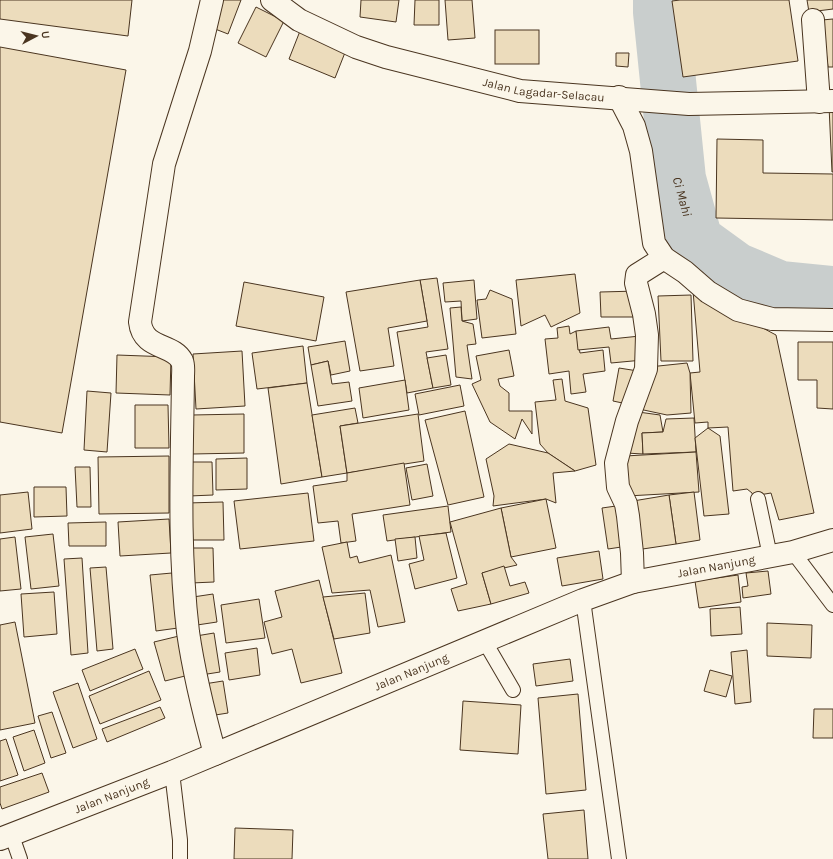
<svg xmlns="http://www.w3.org/2000/svg" width="833" height="859" font-family="Karla,sans-serif">
  <rect width="100%" height="100%" fill="#fbf6e9"/>
  <g fill="none" stroke-linecap="round" stroke-linejoin="round">
    <path stroke="#c9cecd" stroke-width="56" id="s1" d="M661,0V12L678,179L695,241L735,270L780,289L833,294"/>
  </g>
  <g fill="#ecdcbc" stroke="#4a3520">
    <polygon points="0,0 132,0 128,36 0,19"/>
    <polygon points="220,0 241,0 228,34 210,27"/>
    <polygon points="361,0 399,0 396,22 360,17"/>
    <polygon points="415,0 439,0 439,25 414,25"/>
    <polygon points="445,0 472,0 475,38 448,40"/>
    <polygon points="680,0 789,0 798,61 683,77 672,1"/>
    <polygon points="807,0 833,0 833,9 809,12"/>
    <polygon points="256,7 284,21 266,57 238,43"/>
    <polygon points="833,19 833,67 828,67 822,20"/>
    <rect x="495" y="30" width="44" height="34"/>
    <polygon points="300,31 346,50 335,78 289,59"/>
    <polygon points="0,47 126,70 62,433 0,422"/>
    <polygon points="616,53 629,53 628,67 616,66"/>
    <polygon points="833,105 833,172 832,172 829,106"/>
    <polygon points="717,139 763,140 763,173 833,174 833,220 716,218"/>
    <polygon points="575,274 580,313 551,327 545,315 521,326 516,280"/>
    <polygon points="437,278 448,349 426,352 433,388 407,393 397,332 428,327 420,280"/>
    <polygon points="420,280 427,321 388,328 394,366 360,371 346,292"/>
    <polygon points="474,280 477,319 462,321 461,301 445,302 443,283"/>
    <polygon points="244,282 324,297 316,341 236,326"/>
    <polygon points="490,290 512,299 516,334 482,338 477,300 486,299"/>
    <polygon points="638,291 638,317 601,317 600,292"/>
    <polygon points="693,291 776,335 814,513 779,520 771,493 753,496 752,493 747,489 733,491 728,427 708,428 708,422 695,423 690,373 700,372"/>
    <polygon points="691,295 693,361 661,361 658,296"/>
    <polygon points="461,307 462,321 473,324 476,344 467,345 472,379 456,377 450,308"/>
    <polygon points="569,326 570,334 576,331 580,353 603,350 605,371 583,374 586,392 571,394 569,371 549,374 545,339 558,338 557,328"/>
    <polygon points="609,327 611,339 640,336 643,360 611,363 609,347 578,350 576,331"/>
    <polygon points="345,341 350,371 331,375 328,361 311,365 308,347"/>
    <polygon points="798,342 833,342 833,409 817,408 817,380 798,380"/>
    <polygon points="303,346 307,383 257,389 252,353"/>
    <polygon points="509,350 514,376 498,379 500,386 509,393 509,411 532,411 532,434 522,419 515,439 490,422 472,384 481,380 476,356"/>
    <polygon points="242,351 245,406 196,409 193,354"/>
    <polygon points="117,355 171,357 170,395 116,393"/>
    <polygon points="446,355 451,385 433,388 427,358"/>
    <polygon points="328,361 332,384 349,382 352,401 318,406 311,365"/>
    <polygon points="687,363 690,373 691,413 667,415 639,409 649,367"/>
    <polygon points="619,368 638,371 632,405 613,401"/>
    <polygon points="562,379 565,401 588,408 596,465 575,471 548,453 540,444 535,402 556,400 553,380"/>
    <polygon points="405,380 409,410 363,418 359,388"/>
    <polygon points="307,383 322,477 281,484 268,388"/>
    <polygon points="460,385 464,406 419,415 415,394"/>
    <polygon points="87,391 111,393 107,452 84,450"/>
    <polygon points="135,405 168,405 169,448 135,448"/>
    <polygon points="355,408 358,423 340,426 347,473 322,477 312,415"/>
    <polygon points="465,411 484,497 448,505 425,420"/>
    <polygon points="631,411 660,415 663,432 642,433 643,454 626,453"/>
    <polygon points="244,414 244,453 192,454 192,415"/>
    <polygon points="418,414 424,461 347,473 340,426"/>
    <polygon points="694,418 696,452 643,454 642,433 663,432 666,419"/>
    <polygon points="708,428 720,436 729,514 704,516 695,438"/>
    <polygon points="509,444 548,453 575,471 553,473 556,503 546,499 493,506 494,496 486,459"/>
    <polygon points="696,452 699,492 627,496 625,456"/>
    <polygon points="169,456 169,513 99,514 98,457"/>
    <polygon points="247,458 247,489 216,490 216,459"/>
    <polygon points="188,462 212,462 213,495 189,496"/>
    <polygon points="404,463 410,505 352,514 356,541 341,543 338,521 318,523 313,486 347,481 347,473"/>
    <polygon points="427,464 433,496 412,500 406,468"/>
    <polygon points="75,467 90,467 91,507 77,507"/>
    <polygon points="34,487 66,487 67,516 34,517"/>
    <polygon points="28,492 32,529 0,533 0,495"/>
    <polygon points="694,492 700,540 676,544 669,495"/>
    <polygon points="308,493 314,541 240,549 234,501"/>
    <polygon points="669,495 676,544 636,550 627,502"/>
    <polygon points="546,499 556,548 511,557 501,508"/>
    <polygon points="223,502 224,540 188,540 187,503"/>
    <polygon points="623,505 628,546 608,549 602,508"/>
    <polygon points="448,506 451,532 387,541 383,515"/>
    <polygon points="501,508 511,557 517,565 482,573 491,604 458,611 451,589 467,584 450,522"/>
    <polygon points="169,519 171,553 120,556 118,522"/>
    <polygon points="106,522 106,546 69,546 68,523"/>
    <polygon points="446,533 457,578 415,589 409,564 424,560 419,536"/>
    <polygon points="53,534 59,586 31,589 25,537"/>
    <polygon points="15,537 21,589 0,591 0,539"/>
    <polygon points="415,537 417,558 398,561 395,539"/>
    <polygon points="347,542 350,558 357,556 359,563 391,555 405,622 378,627 370,590 332,593 322,547"/>
    <polygon points="190,548 213,548 214,582 191,583"/>
    <polygon points="599,551 603,579 562,586 557,558"/>
    <polygon points="82,558 88,653 71,655 64,559"/>
    <polygon points="504,566 510,586 525,582 529,593 491,604 482,573"/>
    <polygon points="106,567 113,649 97,651 90,568"/>
    <polygon points="768,571 771,594 743,598 742,587 748,586 746,573"/>
    <polygon points="172,573 178,628 156,631 150,575"/>
    <polygon points="738,575 741,602 699,608 695,581"/>
    <polygon points="319,580 342,673 301,683 292,649 272,654 264,622 282,617 275,591"/>
    <polygon points="54,592 57,634 24,637 21,594"/>
    <polygon points="365,593 370,633 334,639 323,597"/>
    <polygon points="213,594 217,622 197,625 193,597"/>
    <polygon points="259,599 265,638 226,643 221,605"/>
    <polygon points="740,607 742,634 711,636 710,609"/>
    <polygon points="15,622 35,723 0,730 0,625"/>
    <polygon points="767,623 812,625 811,658 767,656"/>
    <polygon points="214,633 220,672 201,675 196,636"/>
    <polygon points="179,636 189,675 165,681 154,642"/>
    <polygon points="257,648 260,675 229,680 225,653"/>
    <polygon points="135,649 143,669 90,691 82,670"/>
    <polygon points="747,650 751,702 735,704 731,652"/>
    <polygon points="570,659 573,681 536,686 533,664"/>
    <polygon points="710,670 732,676 726,697 704,691"/>
    <polygon points="149,671 161,700 100,724 89,696"/>
    <polygon points="223,681 228,713 209,716 204,684"/>
    <polygon points="78,683 97,739 73,748 53,692"/>
    <polygon points="578,694 586,790 546,794 538,698"/>
    <polygon points="463,701 521,705 518,754 460,750"/>
    <polygon points="160,707 165,718 107,742 102,729"/>
    <polygon points="814,709 833,709 833,738 813,738"/>
    <polygon points="52,712 66,753 51,758 38,716"/>
    <polygon points="34,730 45,763 24,771 13,737"/>
    <polygon points="6,739 18,775 0,781 0,741"/>
    <polygon points="42,773 49,792 2,809 0,803 0,787"/>
    <polygon points="584,810 588,859 548,859 543,814"/>
    <polygon points="235,828 293,830 292,859 234,859"/>
  </g>
  <g fill="none" stroke-linecap="round" stroke-linejoin="round">
    <defs>
      <g id="service">
        <polyline points="758,499 770,556"/>
        <polyline points="793,552 833,605"/>
        <polyline points="583,600 619,859"/>
        <polyline points="485,642 513,690"/>
        <polyline points="172,772 180,840 180,859"/>
        <polyline points="12,836 20,859"/>
      </g>
      <g id="minor">
        <path d="M212,0L200,51L164,164L140,322C143,350 173,343 182,361C184,366 183,372 183,377C182,462 178,548 188,632C194,674 204,714 215,754"/>
        <polyline points="813,20 819,102"/>
        <polyline points="619,97 634,126 641,151 654,243 664,258 685,272 708,292 738,310 772,319 833,320"/>
        <polyline points="633,582 632,553 628,516 626,504 618,487 616,463 627,421 646,369 647,335 644,314 636,283 637,275 664,258"/>
      </g>
      <g id="tertiary">
        <path id="s2" d="M272,0L299,20L356,47L386,57L520,91L689,104L833,101"/>
      </g>
      <g id="primary">
        <path id="s3" d="M0,839L172,772L583,600L633,582L793,552L833,540"/>
      </g>
    </defs>
    <use href="#service" stroke="#4a3520" stroke-width="16"/>
    <use href="#minor" stroke="#4a3520" stroke-width="24"/>
    <use href="#tertiary" stroke="#4a3520" stroke-width="24"/>
    <use href="#primary" stroke="#4a3520" stroke-width="24"/>
    <use href="#service" stroke="#fbf6e9" stroke-width="14"/>
    <use href="#minor" stroke="#fbf6e9" stroke-width="22"/>
    <use href="#tertiary" stroke="#fbf6e9" stroke-width="22"/>
    <use href="#primary" stroke="#fbf6e9" stroke-width="22"/>
  </g>
  <g text-anchor="middle" stroke-width="3" stroke-linejoin="round" paint-order="stroke">
    <g font-size="12" fill="#4a3520" stroke="#fbf6e9">
      <text dy="4" stroke="none"><textPath href="#s2" startOffset="290">Jalan Lagadar-Selacau</textPath></text>
      <text dy="4" stroke="none"><textPath href="#s3" startOffset="768">Jalan Nanjung</textPath></text>
      <text dy="4" stroke="none"><textPath href="#s3" startOffset="444">Jalan Nanjung</textPath></text>
      <text dy="4" stroke="none"><textPath href="#s3" startOffset="120">Jalan Nanjung</textPath></text>
    </g>
    <g font-size="13" font-style="italic" fill="#4a3520" stroke="#fbf6e9">
      <text dy="5" stroke="none"><textPath href="#s1" startOffset="198">Ci Mahi</textPath></text>
    </g>
  </g>
  <g transform="translate(36 36) rotate(83)" stroke="#fbf6e9" stroke-width="3" paint-order="stroke">
  <path d="M0-3L7 15L0 10L-7 15Z" fill="#4a3520"/>
  <text y="-6" font-size="11" font-weight="bold" text-anchor="middle" fill="#4a3520">U</text>
  </g>
</svg>
